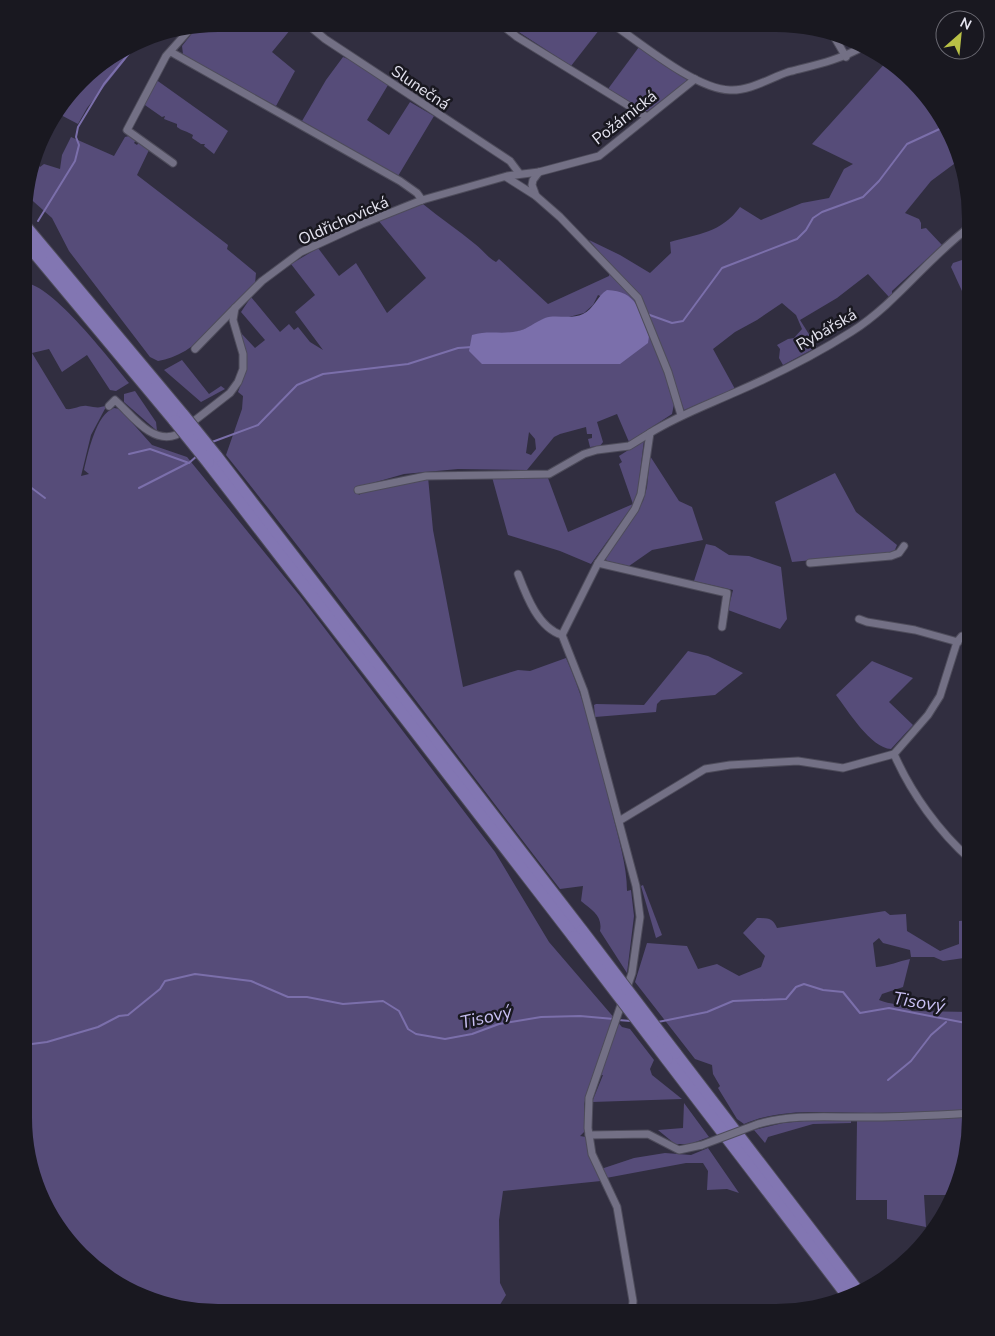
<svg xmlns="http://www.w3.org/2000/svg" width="995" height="1336" font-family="'Nunito Sans',sans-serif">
  <rect width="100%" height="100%" fill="#312e40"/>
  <g fill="#564c79" fill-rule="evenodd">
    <polygon points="219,24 295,24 272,52 295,71 276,106 188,59 183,54 182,46 197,27"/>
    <polygon points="508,25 603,25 571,66"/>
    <polygon points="639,47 687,79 686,82 648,111 644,111 608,89"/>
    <polygon points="131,49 125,60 87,108 78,124 57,113 90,72"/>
    <polygon points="343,57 351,60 388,85 367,120 389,135 410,102 434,116 398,176 302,121 326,80"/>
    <path d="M888,60L895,64L951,132L958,161L931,181L905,213L919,219L921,223V229L926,228L942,245L892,291V294L889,297L868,274L837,298L800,320L817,347L783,365L779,358L780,349L777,345L788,339L794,338L802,329L796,315L782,303L757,320L735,332L713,349L735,389L684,410L674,381L668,386L674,404L672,414L629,442L617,414L597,422L603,442L600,446L590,447L588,439L592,438V434H587L586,427L560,434L554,437L527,470L458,469L404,474L355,488L359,495L362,492L428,477L433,530L463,687L518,670L530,671L566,658C588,707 599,760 612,812C618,837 627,865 627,891L631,890L634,916L627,973L600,931C603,916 592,910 581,901L583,886L560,889C448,745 340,597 226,455L242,409L243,396L238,392L247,368L240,332L255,348L265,340L241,312L251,297L280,332L289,324L294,330L298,327L310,342L323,350L295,312L315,295L291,264L318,248L339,276L356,263L387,313L426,278L378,220L418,204H423C440,218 458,230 475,244C483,250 487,257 496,262L499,259L548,304L609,276L611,266L589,240L620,255L650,273L671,253L670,242C698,234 721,233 740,207L761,220L802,203L829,198L844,169L853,164L812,144ZM598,295L641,315L649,336L486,331L516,332L531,327L546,318H565L584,313L593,305ZM529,432L535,439L536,449L531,455L526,453Z"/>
    <path d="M155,79L228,131L214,154L204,146L205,144H201L192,138L193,135C187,131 182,131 177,127V124L164,119L165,116L162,117L142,103Z"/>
    <path d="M129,136L136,140L134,143L137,145L139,142L149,150L137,175L228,245L227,249L256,273L255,284C229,311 196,356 158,361L150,357L69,251L52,218L25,194L36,162L40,167L44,164L60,169L62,155L71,137L114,156L125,137Z"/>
    <polygon points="971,257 971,301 967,302 951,267 953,263"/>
    <path d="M25,283C52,284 111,361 129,383L116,391L110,390L87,355L62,372L49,349L32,353L66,409C74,410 80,405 87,406C96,407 98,409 107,405L91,435L81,476L89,474L84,470C88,453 96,414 114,408L120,409L152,445L187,457L300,596L495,852L549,942L622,1027L630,1029L654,1060L650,1069L652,1075L682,1099L592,1102L603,1075L593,1076L584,1104L585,1131L580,1136L586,1137L601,1181L503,1191L499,1220L500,1283L506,1295L496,1311H193L110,1279L72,1246L44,1204L24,1118Z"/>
    <polygon points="182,360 209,394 221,386 225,389 201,402 164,370"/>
    <polygon points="135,391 156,422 157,431 124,402 124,394"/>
    <polygon points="644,440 637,497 633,505 591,564 560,551 508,535 492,477 548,478 568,532 633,504 619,464 622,462 619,456"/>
    <polygon points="650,456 679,501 692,507 703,540 652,550 629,566 607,561 605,558 643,501 647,487"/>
    <polygon points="835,473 856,512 897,545 894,552 792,562 775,502"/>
    <polygon points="706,544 715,546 729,555 749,556 781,567 787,619 780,629 728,610 733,590 694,581"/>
    <polygon points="688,651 708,656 743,673 715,695 661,700 657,704 656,712 595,717 594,705 596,704 644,705"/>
    <path d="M872,661L913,678L889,702L913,725L891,749C871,748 848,711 836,695Z"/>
    <polygon points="643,885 662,935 656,938 641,886"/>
    <path d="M885,911L890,915L906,914L907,931L940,951L959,944V921L971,920V957L943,961L934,957H911L910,950L883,943L879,938L873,943L876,967C890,966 898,961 910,959L903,987L882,994L879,1000C890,1005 903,1003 912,1011L971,1012V1110C937,1111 902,1113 868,1113C826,1113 783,1107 744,1124L737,1119L718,1088L720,1086L713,1074L712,1065L695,1059L635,982L647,943L687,946L698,969L717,964L739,976L761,967L765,956L743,933L757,918C768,918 773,918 777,928Z"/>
    <polygon points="684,1103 709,1137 690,1144 675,1144 658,1130 683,1128"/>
    <path d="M971,1116C971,1142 965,1171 954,1195H924L926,1227L887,1219V1200H856L857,1121Z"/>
    <polygon points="814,1120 851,1120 851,1123 813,1124 768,1137 765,1143 754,1130 783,1123"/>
    <polygon points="708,1148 739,1193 727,1189 707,1190 708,1171 703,1163 686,1163 606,1178 601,1169 634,1158 665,1153 691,1155"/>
  </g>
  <path fill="#7b6fab" d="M607,290C637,291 640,311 649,336L648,343L620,364H482L469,351L472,335C489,330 502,335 518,331C528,329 535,322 545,318C556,314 570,320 583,314C594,309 597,296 607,290Z"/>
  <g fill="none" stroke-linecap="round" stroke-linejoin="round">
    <g stroke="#7b6fab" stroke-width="2">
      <polyline points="38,221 75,161 79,145 76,137 78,127 104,84 135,46"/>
      <polyline points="647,314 672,323 683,321 722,268 797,239 806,230 813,218 822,212 863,197 879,181 907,144 946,126"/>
      <polyline points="212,442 258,425 297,385 323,374 408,364 458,348 472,347"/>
      <polyline points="129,454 150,449 189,463 198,455"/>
      <polyline points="25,483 45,498"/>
      <polyline points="139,488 188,463"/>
      <polyline points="618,1020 631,1021"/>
      <polyline points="658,1022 707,1012 733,1001 786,999 796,987 804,984 823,990 843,992 860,1013 889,1008 971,1024"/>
      <polyline points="24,1045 47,1042 98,1027 119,1016 128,1015 160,989 165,981 195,974 251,981 288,997 307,997 343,1004 383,1001 399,1011 408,1029 416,1034 445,1039 472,1034 499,1024 541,1017 580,1016 614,1019"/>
      <polyline points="888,1080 911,1061 931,1035 946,1022"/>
    </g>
    <defs>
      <g id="street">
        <polyline points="307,24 325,39 510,161 519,173"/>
        <polyline points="502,25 517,37 647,117"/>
        <path d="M614,25C643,45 696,89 730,90C750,91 770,78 788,72C815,65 840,60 864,46"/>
        <polyline points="832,33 846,57"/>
        <polyline points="171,52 400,181 417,193 422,200"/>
        <polyline points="173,163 127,130 166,56 191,28"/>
        <polyline points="539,172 533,180 532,185 536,196 560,217 638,298 668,372 681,415"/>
        <polyline points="506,177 536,196"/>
        <polyline points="195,349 235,308"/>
        <path d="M109,406L115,400C132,415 151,444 176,435L230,393L238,382L243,369V354L233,320L235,308L262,281L301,252L362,224L422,200L507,176L539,172L599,156L695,79"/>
        <polyline points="358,490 426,476 549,474 584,454 597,450 629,446 650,433"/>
        <polyline points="598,563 727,593 722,627"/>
        <polyline points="810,563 891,556 899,553 904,546"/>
        <path d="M518,574C526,595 538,628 562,635"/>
        <polyline points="859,619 867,622 915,630 958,642"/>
        <path d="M894,754C911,793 939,832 971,860"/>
        <polyline points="619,821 705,769 730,765 798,761 843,768 894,754 928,715 940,696 957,642 962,636 971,636"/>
        <path d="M758,1124C796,1113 835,1118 874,1117C906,1117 938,1115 971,1113"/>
        <polyline points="589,1135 648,1134 679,1150 702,1145"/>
        <path d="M632,1312L633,1301L617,1207L592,1154L588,1128L589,1098L632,973L640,917L636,886L584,691L562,635L598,563L635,509L641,494L650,433C677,416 707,405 736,392C775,375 815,355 851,332C897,303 928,257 971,226"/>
      </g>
      <g id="highway">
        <polyline points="25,226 183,415"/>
        <polyline points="25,241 175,421"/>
        <polyline points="216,456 582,931"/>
        <polyline points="208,462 574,937"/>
        <polyline points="675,1053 859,1293"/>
        <polyline points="667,1059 848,1296"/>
      </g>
    </defs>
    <use href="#street" stroke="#4e4c5b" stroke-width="9"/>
    <use href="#highway" stroke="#4e4c5b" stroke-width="14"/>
    <use href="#street" stroke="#737085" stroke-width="7"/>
    <use href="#highway" stroke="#8276b2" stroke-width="12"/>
    <defs>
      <polyline id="street-bridge" points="702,1145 758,1124"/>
      <g id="highway-bridge">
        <polyline points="183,415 216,456"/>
        <polyline points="175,421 208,462"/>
        <polyline points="582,931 675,1053"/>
        <polyline points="574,937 667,1059"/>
      </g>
    </defs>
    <use href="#street-bridge" stroke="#4e4c5b" stroke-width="9" stroke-linecap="butt"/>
    <use href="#highway-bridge" stroke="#4e4c5b" stroke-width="14" stroke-linecap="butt"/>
    <use href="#street-bridge" stroke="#737085" stroke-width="7"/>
    <use href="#highway-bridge" stroke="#8276b2" stroke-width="12"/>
  </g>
  <g text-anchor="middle" stroke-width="5" stroke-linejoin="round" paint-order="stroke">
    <g font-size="16" fill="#e5e4f0" stroke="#191820">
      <text transform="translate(421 87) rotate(34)" y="6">Slunečná</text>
      <text transform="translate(624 117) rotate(-38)" y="6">Požárnická</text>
      <text transform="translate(343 220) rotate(-24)" y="6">Oldřichovická</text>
      <text transform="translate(826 329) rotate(-30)" y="6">Rybářská</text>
    </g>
    <g font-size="18" font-style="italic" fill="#c9c0f3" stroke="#191820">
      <text transform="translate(919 1002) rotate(9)" y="6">Tisový</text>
      <text transform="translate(486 1017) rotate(-13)" y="6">Tisový</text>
    </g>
  </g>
  <path d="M0 0H995V1336H0ZM218 32H776A186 186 0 0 1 962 218V1118A186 186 0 0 1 776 1304H218A186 186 0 0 1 32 1118V218A186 186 0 0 1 218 32Z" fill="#191820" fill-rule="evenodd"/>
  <g transform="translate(960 35) rotate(27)"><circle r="24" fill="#191820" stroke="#6b6a73"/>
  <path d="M0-4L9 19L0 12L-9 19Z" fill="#b9c146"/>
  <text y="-8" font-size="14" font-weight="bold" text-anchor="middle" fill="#e5e4f0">N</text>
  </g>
</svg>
